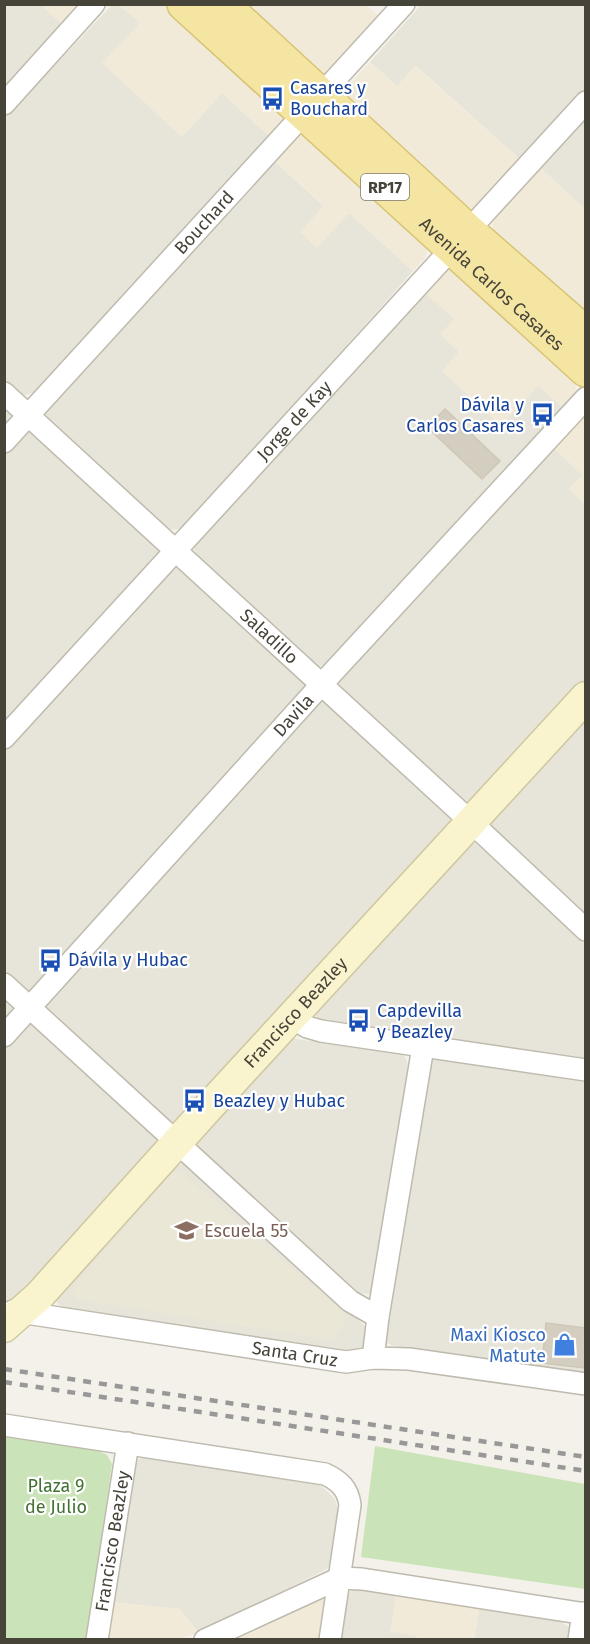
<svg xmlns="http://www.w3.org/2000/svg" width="590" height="1644" font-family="'Fira Sans',sans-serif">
  <rect width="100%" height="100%" fill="#f3f1ea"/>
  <g fill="#e7e4d9">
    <polygon points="5,5 41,5 63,25 5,89"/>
    <polygon points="112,5 119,5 141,23 103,63 182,137 222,93 270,137 37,391 26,395 11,393 5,387 4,119"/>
    <polygon points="421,5 585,5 585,89 521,160 416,66 397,86 370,62"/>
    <polygon points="585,115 585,209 539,167"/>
    <polygon points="274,161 324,206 316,248 349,213 413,271 186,525 179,529 166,530 45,419 46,408"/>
    <polygon points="424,292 455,319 459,352 442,371 501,425 538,385 562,407 329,663 319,667 199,564 193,546"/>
    <polygon points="4,407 456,820 15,1301 4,1301"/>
    <polygon points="554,448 582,475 569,489 585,504 585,682 482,795 472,801 462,802 338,690 338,683 343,674"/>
    <polygon points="585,708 585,920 488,829 488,816"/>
    <polygon points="469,842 477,844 585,944 585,1063 321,1021 316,1016 316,1002"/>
    <polygon points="288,1038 402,1053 406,1059 408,1065 377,1286 370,1294 356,1293 198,1149 197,1140"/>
    <polygon points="438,1057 585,1081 585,1376 393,1346 386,1342 383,1334 431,1061"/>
    <polygon points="183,1164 190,1168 366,1327 366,1344 361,1350 353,1354 65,1309 58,1304 56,1298 175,1165"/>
    <polygon points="144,1457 319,1484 335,1499 338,1511 331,1563 327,1569 198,1632 180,1609 111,1602 132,1462"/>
    <polygon points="356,1588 396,1593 418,1640 337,1640 345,1595"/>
    <polygon points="480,1607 555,1618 569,1627 572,1640 474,1640"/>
  </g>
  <g fill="#f2ead8">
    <polygon points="41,5 82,5 63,25"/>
    <polygon points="119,5 167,5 284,108 284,123 270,137 222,93 182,137 102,63 140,23"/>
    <polygon points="239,5 366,5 381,18 333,71 323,74 314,71"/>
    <polygon points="370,62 397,86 415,66 521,160 479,208 468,209 346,96 347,87"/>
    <polygon points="306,133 427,240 426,257 413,271 349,213 317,248 300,232 324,205 274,161 298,134"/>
    <polygon points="539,167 585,209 585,323 495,238 492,230 495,215"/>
    <polygon points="451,267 575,380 576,393 562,407 538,386 501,426 442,371 459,352 440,334 454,319 424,292 444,270"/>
    <polygon points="585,414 585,504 569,489 582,475 554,448"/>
    <polygon points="319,1593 327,1596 321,1639 225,1640"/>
    <polygon points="396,1593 480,1607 474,1639 418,1639 418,1636 390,1632"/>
    <polygon points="111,1602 180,1609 198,1632 182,1639 105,1640"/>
  </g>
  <polygon fill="#ebe7d6" points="172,1173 183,1174 349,1317 332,1340 78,1300 72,1289"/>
  <g fill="#cbe3b8">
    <polygon points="5,1437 95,1449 107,1455 112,1464 87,1639 5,1640"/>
    <polygon points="375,1446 585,1484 585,1589 361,1557"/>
  </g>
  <g fill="#d4cec1" stroke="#cec7b5" stroke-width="1.5">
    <polygon points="445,409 500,461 482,479 427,427"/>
    <polygon points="546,1323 585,1328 585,1368 542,1363"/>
  </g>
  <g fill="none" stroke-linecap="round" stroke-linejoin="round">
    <defs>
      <g id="street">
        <polyline points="4,104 94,4"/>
        <path id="s1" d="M4,393L470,821L586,930"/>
        <path id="s2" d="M4,442L404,4"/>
        <path id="s3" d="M4,738L586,102"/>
        <polyline points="4,984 350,1301 378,1317"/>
        <polyline points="293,1018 307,1027 321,1031 586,1070"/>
        <path id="s4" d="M4,1036L321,685L586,398"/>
        <path id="s5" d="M13,1311L346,1362L373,1358L409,1359L586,1384"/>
        <polyline points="373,1358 378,1317 423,1047"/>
        <path d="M4,1425L325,1474C340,1481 348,1489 350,1505L330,1640"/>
        <path id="s6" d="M97,1640L128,1443"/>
        <polyline points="205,1640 340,1578 362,1579 586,1614"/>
        <polyline points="579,1640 583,1613"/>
      </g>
      <g id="secondary">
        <path id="s7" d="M4,1327L39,1296L206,1110L586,697"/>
      </g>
      <g id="primary">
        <path id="s8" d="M184,4L586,370"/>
        <polyline points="222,4 468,231 586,334"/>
      </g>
    </defs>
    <use href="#street" stroke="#bebaae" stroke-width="24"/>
    <use href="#secondary" stroke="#cec79f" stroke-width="33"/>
    <use href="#primary" stroke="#d7c474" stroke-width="36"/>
    <use href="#street" stroke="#fff" stroke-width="21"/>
    <use href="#secondary" stroke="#f9f3ce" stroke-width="30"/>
    <use href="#primary" stroke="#f4e5a3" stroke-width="33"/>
    <g stroke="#989898" stroke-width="4.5" stroke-dasharray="8 8" stroke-linecap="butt">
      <polyline points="4,1369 586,1457"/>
      <polyline points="4,1382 586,1471"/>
    </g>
  </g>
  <defs>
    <symbol id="bus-bare" viewBox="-9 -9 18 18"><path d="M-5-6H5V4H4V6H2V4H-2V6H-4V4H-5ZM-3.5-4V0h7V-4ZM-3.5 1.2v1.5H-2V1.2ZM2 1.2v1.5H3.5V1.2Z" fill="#1a4fb4" stroke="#fff" stroke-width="2.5" paint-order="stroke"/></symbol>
    <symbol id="school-bare" viewBox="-9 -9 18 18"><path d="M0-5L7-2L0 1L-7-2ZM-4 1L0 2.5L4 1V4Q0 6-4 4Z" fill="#8d6e63" stroke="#fff" stroke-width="2.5" paint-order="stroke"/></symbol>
    <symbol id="shop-bare" viewBox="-9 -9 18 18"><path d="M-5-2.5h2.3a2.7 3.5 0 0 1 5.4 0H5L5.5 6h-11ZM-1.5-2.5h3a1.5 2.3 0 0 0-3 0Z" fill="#3f7fe0" stroke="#fff" stroke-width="2.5" paint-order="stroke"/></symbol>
  </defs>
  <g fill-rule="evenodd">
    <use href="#bus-bare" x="256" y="82" width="33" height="33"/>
    <use href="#bus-bare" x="526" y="398" width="33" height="33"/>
    <use href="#bus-bare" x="34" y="944" width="33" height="33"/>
    <use href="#bus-bare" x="342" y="1004" width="33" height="33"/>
    <use href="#bus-bare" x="178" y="1084" width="33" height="33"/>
    <use href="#school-bare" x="170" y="1214" width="33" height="33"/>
    <use href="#shop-bare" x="548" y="1328" width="33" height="33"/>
  </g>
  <g text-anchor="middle" stroke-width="4.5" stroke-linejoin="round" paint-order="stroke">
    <rect fill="#fff" stroke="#7e7b74" stroke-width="1.5" x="361" y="174" width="48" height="26" rx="4.5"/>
    <g font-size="16" font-weight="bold" fill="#464339">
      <text x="385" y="193">RP17</text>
    </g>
    <g font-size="18" fill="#164399" stroke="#fff" text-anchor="start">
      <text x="290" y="94">Casares y<tspan x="290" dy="21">Bouchard</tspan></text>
      <text x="524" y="411" text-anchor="end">Dávila y<tspan x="524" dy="21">Carlos Casares</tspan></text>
      <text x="68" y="966">Dávila y Hubac</text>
      <text x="377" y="1017">Capdevilla<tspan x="377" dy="21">y Beazley</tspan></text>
      <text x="213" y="1107">Beazley y Hubac</text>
    </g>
    <g font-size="18" fill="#464339" stroke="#fff">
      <text dy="6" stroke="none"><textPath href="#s2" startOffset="297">Bouchard</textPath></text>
      <text dy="6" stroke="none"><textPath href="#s8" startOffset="416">Avenida Carlos Casares</textPath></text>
      <text dy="6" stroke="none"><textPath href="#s3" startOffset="430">Jorge de Kay</textPath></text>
      <text dy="6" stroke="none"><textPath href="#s1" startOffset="360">Saladillo</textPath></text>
      <text dy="6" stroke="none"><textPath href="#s4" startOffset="432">Davila</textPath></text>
      <text dy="6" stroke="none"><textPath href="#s7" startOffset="429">Francisco Beazley</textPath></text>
      <text dy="6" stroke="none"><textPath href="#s5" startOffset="285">Santa Cruz</textPath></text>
      <text dy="6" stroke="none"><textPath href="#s6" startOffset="100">Francisco Beazley</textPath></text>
    </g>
    <g font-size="18" fill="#785e54" stroke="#fff" text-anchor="start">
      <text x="204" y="1237">Escuela 55</text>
    </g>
    <g font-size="18" fill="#366cbe" stroke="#fff" text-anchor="end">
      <text x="546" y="1341">Maxi Kiosco<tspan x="546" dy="21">Matute</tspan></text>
    </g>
    <g font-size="18" fill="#437232" stroke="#fff">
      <text x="56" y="1492">Plaza 9<tspan x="56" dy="21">de Julio</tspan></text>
    </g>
  </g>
  <rect width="590" height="1644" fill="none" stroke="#464339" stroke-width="12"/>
</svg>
